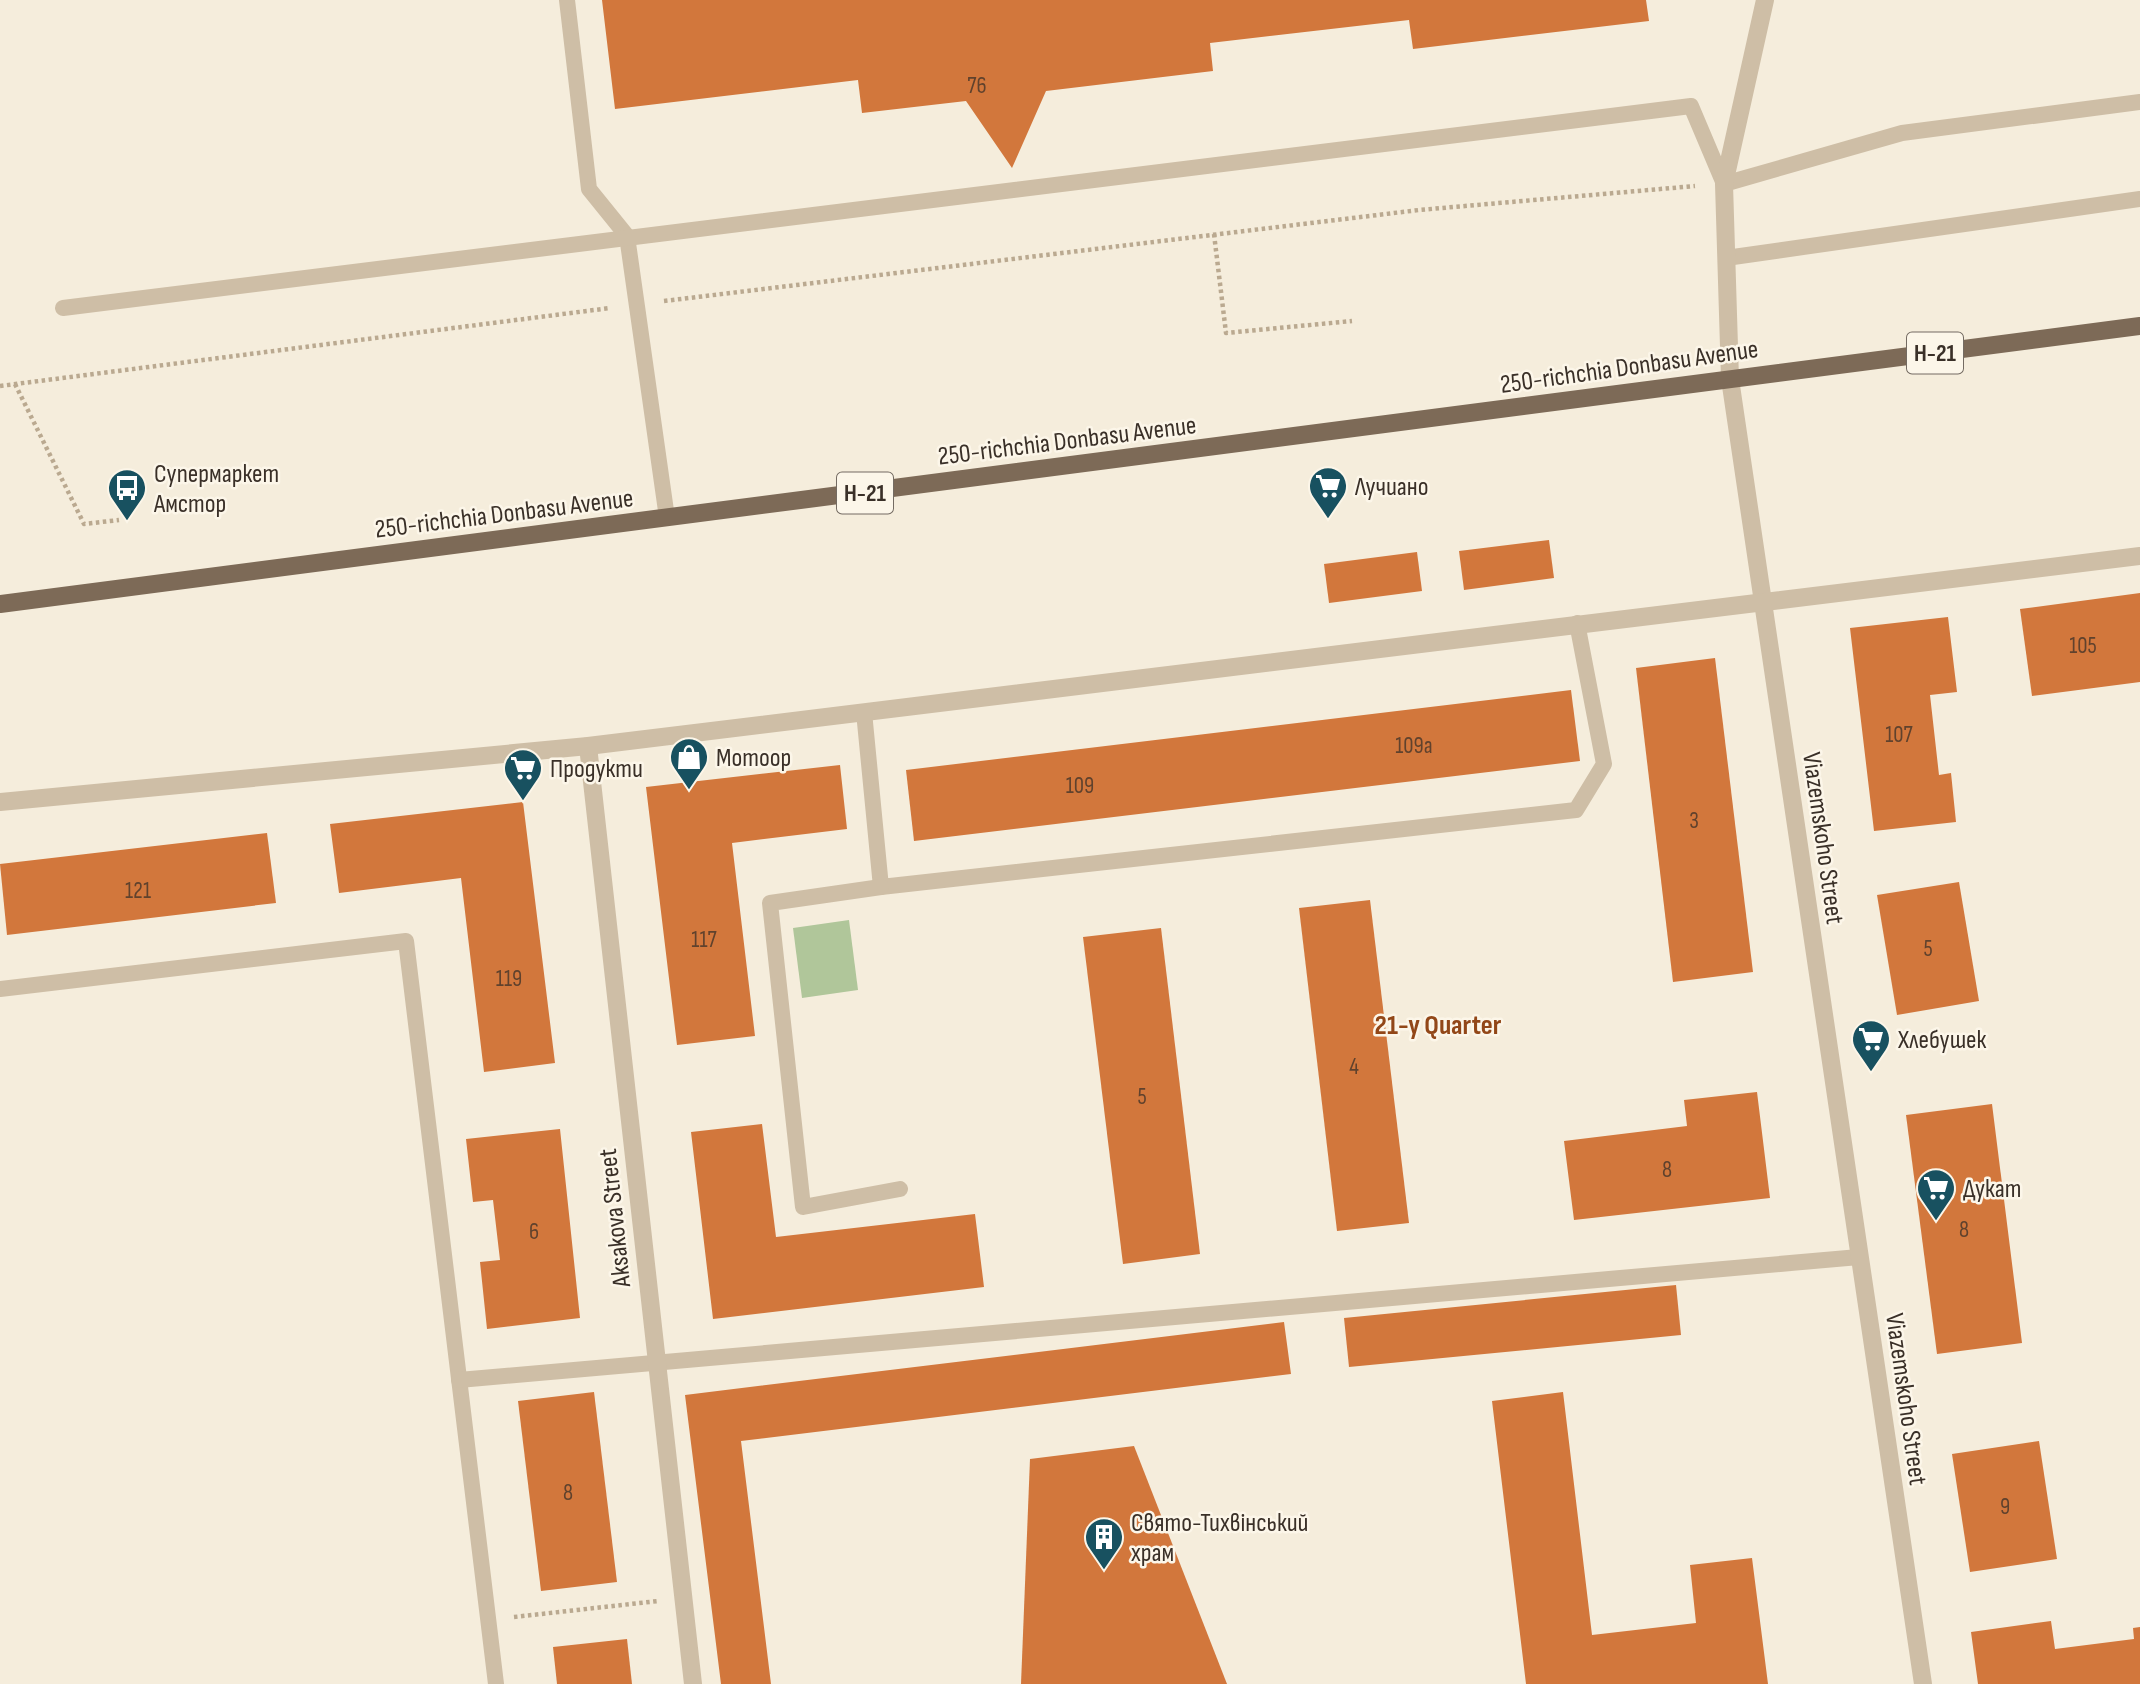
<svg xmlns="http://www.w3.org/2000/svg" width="2140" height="1684" font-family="'Sofia Sans Condensed',sans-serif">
  <rect width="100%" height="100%" fill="#f5eddc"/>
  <polygon fill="#b0c69a" points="849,920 858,990 802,998 793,928"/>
  <g fill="#d2773c">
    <polygon points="602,0 1646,0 1649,21 1413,49 1409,20 1210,43 1213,71 1046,91 1012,168 966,101 862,113 858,80 615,109"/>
    <polygon points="1549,540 1554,578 1464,590 1459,551"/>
    <polygon points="1417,552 1422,591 1329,603 1324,564"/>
    <polygon points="2140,593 2140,682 2032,696 2020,609"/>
    <polygon points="1948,617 1957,692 1930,695 1939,775 1951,773 1956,822 1874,831 1850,628"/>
    <polygon points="1715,658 1753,972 1673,982 1636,668"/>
    <polygon points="1571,690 1580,761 914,841 906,770"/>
    <polygon points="840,765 847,829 732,843 755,1036 677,1045 646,787"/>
    <polygon points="523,802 555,1063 484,1072 461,878 339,893 330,824"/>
    <polygon points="267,833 276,903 7,935 0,864"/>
    <polygon points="1959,882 1979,1001 1897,1015 1877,895"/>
    <polygon points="1370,900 1409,1223 1337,1231 1299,908"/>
    <polygon points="1161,928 1200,1254 1123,1264 1083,937"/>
    <polygon points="1757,1092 1770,1198 1574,1220 1564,1141 1687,1126 1684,1100"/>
    <polygon points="1992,1104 2022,1343 1937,1354 1906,1115"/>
    <polygon points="762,1124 776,1237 975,1214 984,1287 713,1319 691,1132"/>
    <polygon points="560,1129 580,1318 487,1329 480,1262 500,1260 493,1200 473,1202 466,1139"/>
    <polygon points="1676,1285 1681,1335 1349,1367 1344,1318"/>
    <polygon points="1284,1322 1291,1374 741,1441 771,1684 721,1684 685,1395"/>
    <polygon points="594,1392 617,1582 541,1591 518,1401"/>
    <polygon points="1563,1392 1592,1635 1696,1623 1690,1565 1752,1558 1768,1684 1526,1684 1492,1401"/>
    <polygon points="2039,1441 2057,1559 1970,1572 1952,1454"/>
    <polygon points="1134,1446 1227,1684 1021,1684 1030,1459"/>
    <polygon points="2051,1621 2055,1649 2134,1639 2133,1628 2140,1627 2140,1684 1978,1684 1971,1632"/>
    <polygon points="627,1639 632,1684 557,1684 553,1647"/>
  </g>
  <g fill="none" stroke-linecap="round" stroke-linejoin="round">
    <g stroke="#baa990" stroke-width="4.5" stroke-dasharray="3.5 3.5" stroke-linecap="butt">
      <polyline points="1214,234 1226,333 1352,321"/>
      <polyline points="664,301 1419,210 1695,186"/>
      <polyline points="15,384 84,524 119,520"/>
      <polyline points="0,386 610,308"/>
      <polyline points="514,1617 658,1601"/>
    </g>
    <g stroke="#cebea6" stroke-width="16">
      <polyline points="567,0 589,189 627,236 667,518"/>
      <polyline points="1726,258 2140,199"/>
      <polyline points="63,308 1691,106 1724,184 1902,133 2140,102"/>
      <polyline points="864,712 881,887 1576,810 1604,764 1577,623"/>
      <polyline points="881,887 770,903 803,1207 900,1189"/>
      <polyline points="0,989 406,941 496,1684"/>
      <polyline points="459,1380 1859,1257"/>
    </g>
    <g stroke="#cebea6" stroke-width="18">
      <polyline points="1730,379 1923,1684"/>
      <polyline points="588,746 693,1684"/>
      <polyline points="0,802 588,746 2140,556"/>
    </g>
    <polyline stroke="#cebea6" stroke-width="18" points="1730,379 1724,184 1765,0"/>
    <polyline stroke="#7d6a57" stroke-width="18" points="0,604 2140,326"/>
  </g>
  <defs>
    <symbol id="supermarket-pin" viewBox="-11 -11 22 30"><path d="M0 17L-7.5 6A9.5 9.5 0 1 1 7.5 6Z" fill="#185160" stroke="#fcf6e9"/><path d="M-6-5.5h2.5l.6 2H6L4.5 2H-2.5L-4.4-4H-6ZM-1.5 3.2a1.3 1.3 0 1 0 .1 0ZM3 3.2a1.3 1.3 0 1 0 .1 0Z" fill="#fff"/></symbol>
    <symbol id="bus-pin" viewBox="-11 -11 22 30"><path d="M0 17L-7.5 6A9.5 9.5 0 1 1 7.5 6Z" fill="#185160" stroke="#fcf6e9"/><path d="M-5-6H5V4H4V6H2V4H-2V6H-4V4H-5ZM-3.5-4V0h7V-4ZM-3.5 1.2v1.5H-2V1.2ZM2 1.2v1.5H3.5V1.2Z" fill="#fff"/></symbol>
    <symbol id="shop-pin" viewBox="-11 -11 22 30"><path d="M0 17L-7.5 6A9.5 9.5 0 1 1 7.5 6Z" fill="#185160" stroke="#fcf6e9"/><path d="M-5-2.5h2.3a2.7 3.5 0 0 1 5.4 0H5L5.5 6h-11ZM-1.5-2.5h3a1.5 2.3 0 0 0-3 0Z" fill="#fff"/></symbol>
    <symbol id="building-pin" viewBox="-11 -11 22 30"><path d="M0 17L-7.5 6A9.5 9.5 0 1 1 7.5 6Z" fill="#185160" stroke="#fcf6e9"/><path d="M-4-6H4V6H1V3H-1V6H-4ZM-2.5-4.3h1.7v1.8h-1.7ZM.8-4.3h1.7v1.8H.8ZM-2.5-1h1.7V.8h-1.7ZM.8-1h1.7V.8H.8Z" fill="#fff"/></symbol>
  </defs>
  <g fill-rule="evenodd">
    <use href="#supermarket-pin" x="1306" y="464" width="44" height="60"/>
    <use href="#bus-pin" x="105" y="466" width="44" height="60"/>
    <use href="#shop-pin" x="667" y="735" width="44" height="60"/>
    <use href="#supermarket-pin" x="501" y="746" width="44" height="60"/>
    <use href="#supermarket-pin" x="1849" y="1017" width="44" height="60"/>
    <use href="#supermarket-pin" x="1914" y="1166" width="44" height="60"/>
    <use href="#building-pin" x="1082" y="1515" width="44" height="60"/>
  </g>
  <g text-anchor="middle" stroke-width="5" stroke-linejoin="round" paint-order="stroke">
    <g font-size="23" fill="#60422d">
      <text x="977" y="93">76</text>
      <text x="2083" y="653">105</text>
      <text x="1899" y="742">107</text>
      <text x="1414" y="753">109а</text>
      <text x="1080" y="793">109</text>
      <text x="1694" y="828">3</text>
      <text x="138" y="898">121</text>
      <text x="704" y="947">117</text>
      <text x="1928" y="956">5</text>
      <text x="509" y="986">119</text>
      <text x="1354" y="1074">4</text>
      <text x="1142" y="1104">5</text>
      <text x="1667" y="1177">8</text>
      <text x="1964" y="1237">8</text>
      <text x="534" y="1239">6</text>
      <text x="568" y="1500">8</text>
      <text x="2005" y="1514">9</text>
    </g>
    <g fill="#fcf6e9" stroke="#746b62" stroke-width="2">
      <rect x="1907" y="332.5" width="56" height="41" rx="5"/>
      <rect x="837" y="472.5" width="56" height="41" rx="5"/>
    </g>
    <g font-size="24" font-weight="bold" fill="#3a3028">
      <text x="1935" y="361">Н-21</text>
      <text x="865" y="501">Н-21</text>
    </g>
    <g font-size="26" fill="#3a3028" stroke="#fcf6e9">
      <text transform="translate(1629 366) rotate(-8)" y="9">250-richchia Donbasu Avenue</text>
      <text transform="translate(1067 440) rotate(-7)" y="9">250-richchia Donbasu Avenue</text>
      <text transform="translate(504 513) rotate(-7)" y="9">250-richchia Donbasu Avenue</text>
      <text transform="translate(1824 838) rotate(82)" y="9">Viazemskoho Street</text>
      <text transform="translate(614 1218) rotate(-96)" y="9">Aksakova Street</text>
      <text transform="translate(1907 1399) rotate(82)" y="9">Viazemskoho Street</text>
    </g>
    <g font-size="26" fill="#3a3028" stroke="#fcf6e9" text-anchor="start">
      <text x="154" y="482">Супермаркет<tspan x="154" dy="30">Амстор</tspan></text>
      <text x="1355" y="495">Лучиано</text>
      <text x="716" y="766">Мотоор</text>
      <text x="550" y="777">Продукти</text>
      <text x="1898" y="1048">Хлебушек</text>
      <text x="1963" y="1197">Дукат</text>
      <text x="1131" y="1531">Свято-Тихвінський<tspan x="1131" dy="30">храм</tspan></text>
    </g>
    <g font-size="28" font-weight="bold" fill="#924718" stroke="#fcf6e9">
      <text x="1438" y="1034">21-y Quarter</text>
    </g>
  </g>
</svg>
